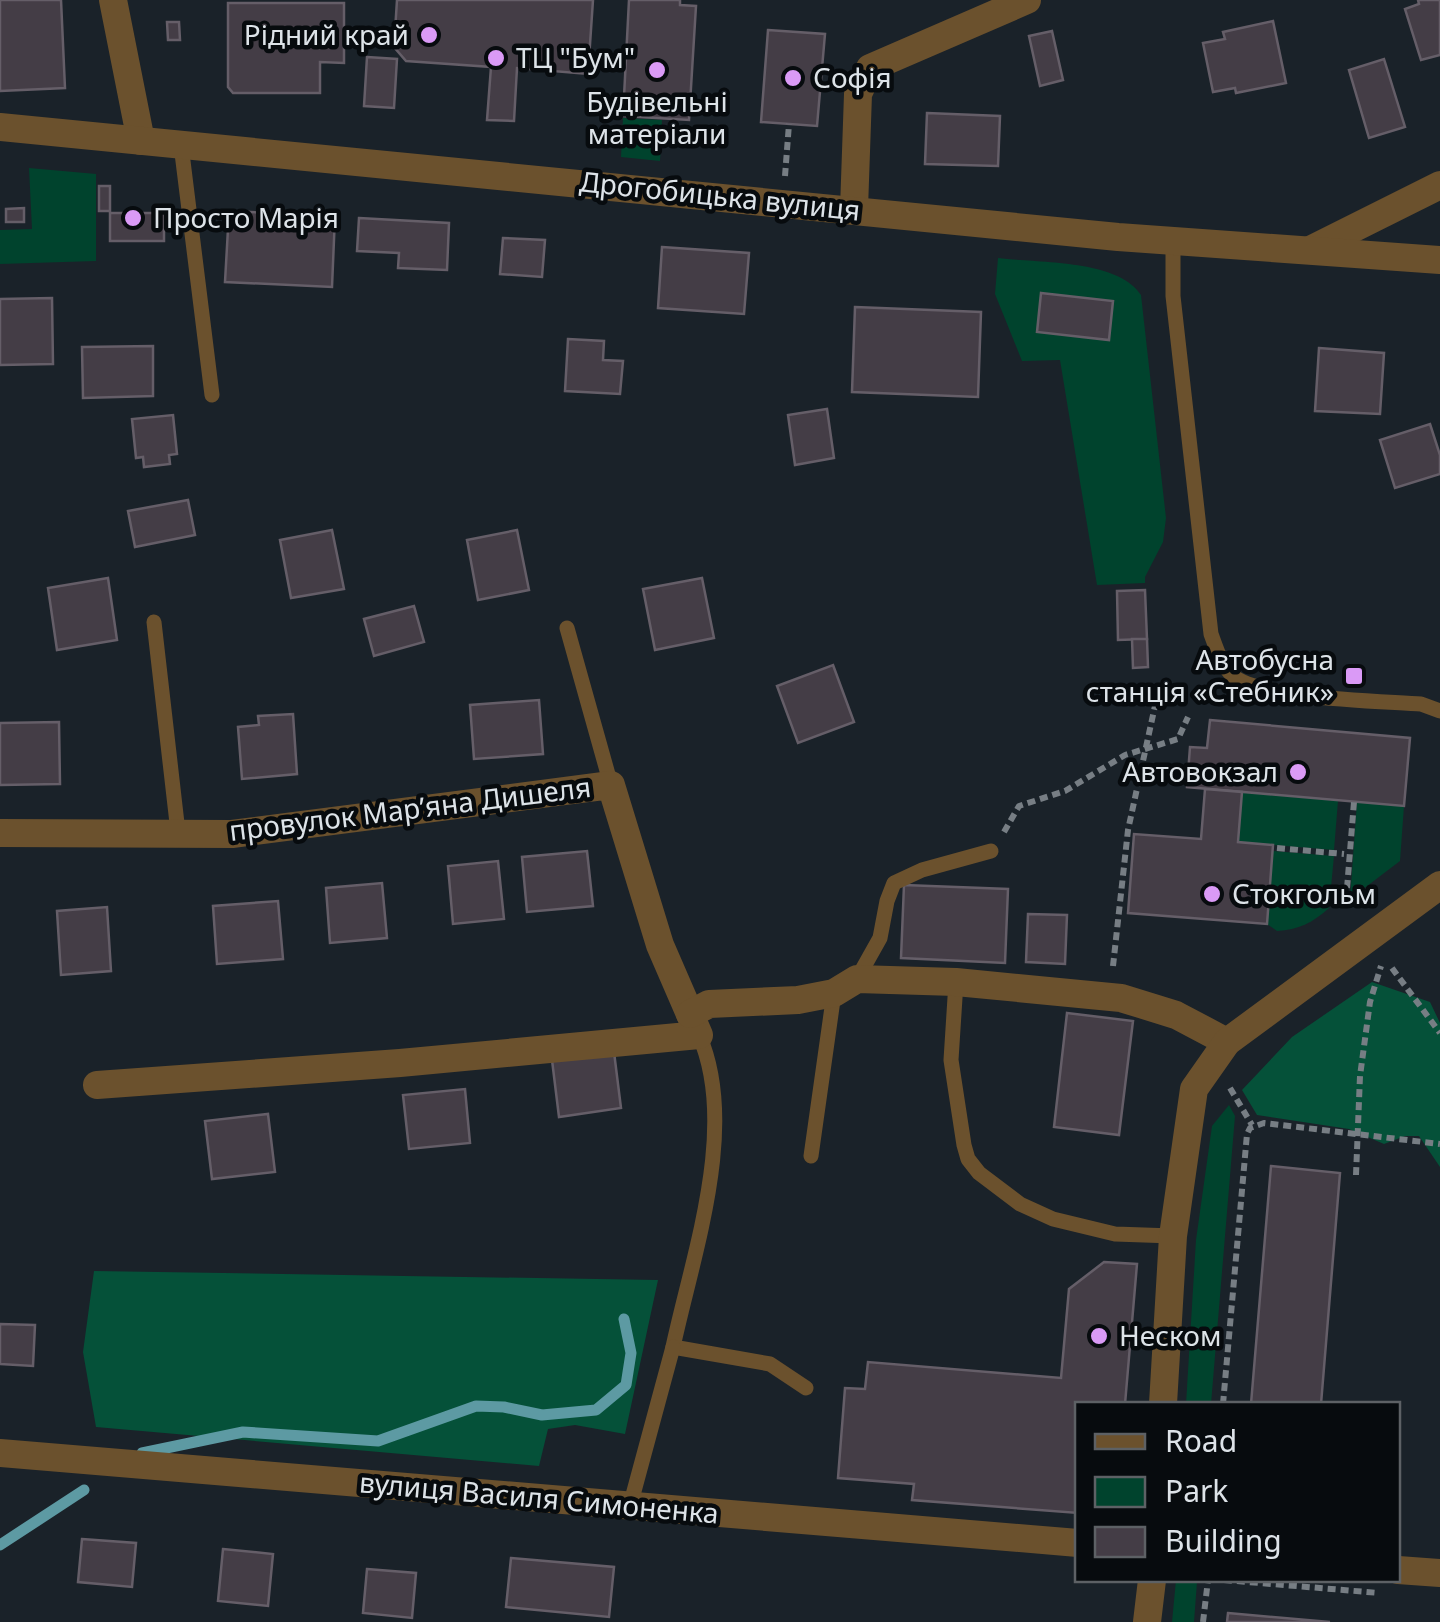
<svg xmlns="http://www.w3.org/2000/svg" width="1440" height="1622" font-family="'Noto Sans',sans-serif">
  <rect width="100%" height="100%" fill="#1a2229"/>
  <g fill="#00432d">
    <polygon points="623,118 662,120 660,161 621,157"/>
    <polygon points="29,168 96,174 96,261 0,264 0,230 32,229"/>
    <path d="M998,258C1038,263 1118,259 1141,295L1166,518L1163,542L1145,577V583L1097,585L1060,360L1022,361L995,294Z"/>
    <polygon points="1242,792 1338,801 1334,850 1238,842"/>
    <polygon points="1357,802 1404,806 1400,861 1350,899"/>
    <path d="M1273,851L1334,856L1329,908C1314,922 1298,930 1277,931L1267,924Z"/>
    <polygon points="1229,1105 1235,1116 1211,1404 1186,1404 1196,1240 1212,1126"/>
    <polygon points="1176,1580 1197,1582 1194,1622 1172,1622"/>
  </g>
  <g fill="#055139">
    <polygon points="1372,982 1430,1002 1440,1023 1440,1167 1419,1136 1405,1136 1384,1144 1349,1129 1257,1115 1242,1090 1292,1037"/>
    <polygon points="94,1271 658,1280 625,1434 575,1425 548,1429 539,1466 96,1427 83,1352"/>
  </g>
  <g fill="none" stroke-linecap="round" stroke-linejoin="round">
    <g stroke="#5d9aa3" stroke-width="11">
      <polyline points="142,1453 243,1432 378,1441 476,1406 504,1407 542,1415 596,1410 626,1385 631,1353 624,1319"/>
      <polyline points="0,1545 84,1490"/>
    </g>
  </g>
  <g fill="#443d46" stroke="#655e68" stroke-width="2.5">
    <polygon points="0,0 61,0 65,88 0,91"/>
    <polygon points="397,0 593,0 588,74 517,68 514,121 487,120 491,67 406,61 394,47"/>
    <polygon points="629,0 680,0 680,5 696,6 689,120 623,116"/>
    <polygon points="1418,0 1440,0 1440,55 1421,60 1405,9 1419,4"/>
    <polygon points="228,3 344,3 344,63 320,62 320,93 233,93 228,87"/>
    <polygon points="1273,21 1286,83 1236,93 1235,88 1213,92 1203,43 1225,39 1223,32"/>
    <polygon points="167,22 179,22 180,40 168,40"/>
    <polygon points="768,30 825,34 817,126 761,122"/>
    <polygon points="1052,31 1063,80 1040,86 1029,36"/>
    <polygon points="367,57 397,59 394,108 364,106"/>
    <polygon points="1384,59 1405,127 1369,138 1349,70"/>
    <polygon points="927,113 1000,116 998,166 925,164"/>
    <rect x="99" y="186" width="11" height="25"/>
    <polygon points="24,208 24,222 6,222 6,209"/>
    <polygon points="229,211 335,216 332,287 225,282"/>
    <rect x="110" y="213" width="54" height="28"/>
    <polygon points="359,218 449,223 447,270 398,268 399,253 357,251"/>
    <polygon points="503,238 545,240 542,277 500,274"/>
    <polygon points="662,247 749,253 744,314 658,308"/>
    <polygon points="1041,293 1113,301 1109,340 1037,332"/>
    <polygon points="52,298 53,364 0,365 0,299"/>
    <polygon points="855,307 981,312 978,397 852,392"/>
    <polygon points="568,339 604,341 603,360 623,361 620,394 565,391"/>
    <polygon points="153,346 153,396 83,398 82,347"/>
    <polygon points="1319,348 1384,353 1380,414 1315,411"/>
    <polygon points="827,409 834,458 795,465 788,415"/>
    <polygon points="173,415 177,454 169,455 170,464 144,467 143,457 136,458 132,419"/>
    <polygon points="1430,424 1440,455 1440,474 1395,488 1380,440"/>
    <polygon points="188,500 195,535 135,547 128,511"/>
    <polygon points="332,530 344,589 291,598 280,540"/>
    <polygon points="517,530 529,590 478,600 467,540"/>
    <polygon points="108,578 117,640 57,650 48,588"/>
    <polygon points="702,578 714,638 655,650 643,589"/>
    <polygon points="1145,590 1147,639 1118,640 1117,591"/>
    <polygon points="414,606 424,642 374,656 364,619"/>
    <polygon points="1132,639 1147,639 1148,667 1133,668"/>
    <polygon points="833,665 854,722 798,743 777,686"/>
    <polygon points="539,700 543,754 474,759 470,705"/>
    <polygon points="293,714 297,774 242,779 238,727 259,725 258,716"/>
    <polygon points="1210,720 1410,738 1404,806 1187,787 1190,747 1207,748"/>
    <polygon points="59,722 60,784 0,785 0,723"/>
    <polygon points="1205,789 1242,792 1238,842 1273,845 1267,924 1128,913 1134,834 1201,839"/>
    <polygon points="587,851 593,906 527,912 522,857"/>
    <polygon points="498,861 504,919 453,924 448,866"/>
    <polygon points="382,883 387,938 330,943 326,888"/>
    <polygon points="904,885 1008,889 1005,963 901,958"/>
    <polygon points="278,901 283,959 217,964 213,906"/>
    <polygon points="107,907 111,971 61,975 57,911"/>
    <polygon points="1028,914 1067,915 1065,964 1026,962"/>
    <polygon points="1067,1013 1133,1021 1119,1135 1054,1127"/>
    <polygon points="614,1052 621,1108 559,1117 552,1060"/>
    <polygon points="465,1089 470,1143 409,1149 403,1095"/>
    <polygon points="268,1114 275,1172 212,1179 205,1121"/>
    <polygon points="1271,1166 1340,1173 1321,1404 1251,1404"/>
    <polygon points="1104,1262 1137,1264 1125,1404 1078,1404 1078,1513 912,1500 914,1484 838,1478 845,1388 865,1389 868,1362 1061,1378 1069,1289"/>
    <polygon points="0,1324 35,1325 33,1366 0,1364"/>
    <polygon points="82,1539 136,1543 132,1587 78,1582"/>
    <polygon points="223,1549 273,1554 268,1606 218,1601"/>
    <polygon points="511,1558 614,1567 609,1617 506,1607"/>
    <polygon points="367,1569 416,1573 412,1618 363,1613"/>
    <polygon points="1228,1613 1330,1622 1227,1622"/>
  </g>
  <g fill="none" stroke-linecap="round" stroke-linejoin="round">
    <g stroke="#777e84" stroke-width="6" stroke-dasharray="8 5" stroke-linecap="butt">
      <polyline points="785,176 789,124"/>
      <polyline points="1004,832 1019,806 1065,791 1125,755 1178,739 1188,717"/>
      <polyline points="1277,848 1344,854"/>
      <polyline points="1346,901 1354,802"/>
      <polyline points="1113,966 1128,830 1158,692"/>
      <polyline points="1392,968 1440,1033"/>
      <polyline points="1230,1088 1252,1125"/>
      <polyline points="1356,1175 1360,1076 1370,1002 1381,966"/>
      <polyline points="1223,1404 1247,1134 1250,1128 1264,1123 1440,1144"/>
      <polyline points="1224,1580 1379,1593"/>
      <polyline points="1203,1622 1208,1580"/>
    </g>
    <g stroke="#6b512d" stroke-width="15">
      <polyline points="181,145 212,395"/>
      <path d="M1173,241V296L1211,634C1216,647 1221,665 1232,675C1258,699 1381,701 1421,704L1440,711"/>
      <polyline points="154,622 178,832"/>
      <polyline points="567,628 611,785"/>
      <polyline points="857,979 880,938 887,901 894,883 922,870 991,851"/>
      <polyline points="956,982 951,1060 964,1145 968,1159 979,1173 1020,1204 1053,1219 1115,1234 1173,1236"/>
      <path d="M699,1035C739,1126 693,1254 673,1347L770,1364L806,1388"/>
      <polyline points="811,1156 834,993"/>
      <polyline points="630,1506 673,1347"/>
    </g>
    <g stroke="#6b512d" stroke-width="28">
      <polyline points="854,209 858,94 870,68 1027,0"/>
      <polyline points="1312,249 1440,185"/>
      <polyline points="0,833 232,834 611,785 660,945 699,1035 400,1063 97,1085"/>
      <polyline points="690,1014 709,1004 798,1000 834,993 857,979 956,982 1121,998 1176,1015 1227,1042"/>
      <polyline points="0,1453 1078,1543"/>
      <polyline points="1398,1570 1440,1573"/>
    </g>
    <g stroke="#6b512d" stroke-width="28">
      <polyline points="113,0 141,141"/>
      <polyline points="0,127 1118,237 1440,260"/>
      <polyline points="1163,1404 1173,1236 1194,1089 1227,1042 1440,885"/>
      <polyline points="1147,1622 1152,1580"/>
    </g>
  </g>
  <g fill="#da9af6" stroke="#070b0e" stroke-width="4">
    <circle cx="429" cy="35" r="10"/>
    <circle cx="496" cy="58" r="10"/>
    <circle cx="657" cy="70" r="10"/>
    <circle cx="793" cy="78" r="10"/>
    <circle cx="133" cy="218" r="10"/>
    <rect x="1344" y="666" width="20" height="20" rx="5"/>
    <circle cx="1298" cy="772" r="10"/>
    <circle cx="1212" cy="894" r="10"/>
    <circle cx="1099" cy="1336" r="10"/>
  </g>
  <g text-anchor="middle" stroke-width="9" stroke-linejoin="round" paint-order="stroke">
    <g font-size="28" fill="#dde3e8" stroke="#070b0e" text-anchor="start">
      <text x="409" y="45" text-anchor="end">Рідний край</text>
      <text x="516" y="68">ТЦ "Бум"</text>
      <text x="813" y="88">Софія</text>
      <text x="657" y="112" text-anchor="middle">Будівельні<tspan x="657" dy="32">матеріали</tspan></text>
      <text x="153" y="228">Просто Марія</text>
      <text x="1334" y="670" text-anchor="end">Автобусна<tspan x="1334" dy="32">станція «Стебник»</tspan></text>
      <text x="1278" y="782" text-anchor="end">Автовокзал</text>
      <text x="1232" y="904">Стокгольм</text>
      <text x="1119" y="1346">Неском</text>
    </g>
    <g font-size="28" fill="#dde3e8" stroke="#070b0e">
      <text transform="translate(720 196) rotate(6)" y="10">Дрогобицька вулиця</text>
      <text transform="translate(410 809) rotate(-7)" y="10">провулок Марʼяна Дишеля</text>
      <text transform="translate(539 1498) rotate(5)" y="10">вулиця Василя Симоненка</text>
    </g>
  </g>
  <rect x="1075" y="1402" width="325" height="180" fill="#070b0e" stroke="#5d6165" stroke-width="2.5"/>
  <rect x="1095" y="1434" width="50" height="15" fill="#6b512d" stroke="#5d6165" stroke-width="2.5"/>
  <text x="1165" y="1452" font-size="30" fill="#dde3e8">Road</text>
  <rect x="1095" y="1477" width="50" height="30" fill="#00432d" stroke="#5d6165" stroke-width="2.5"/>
  <text x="1165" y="1502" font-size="30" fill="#dde3e8">Park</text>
  <rect x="1095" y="1527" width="50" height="30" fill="#443d46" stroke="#5d6165" stroke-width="2.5"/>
  <text x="1165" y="1552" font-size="30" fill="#dde3e8">Building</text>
</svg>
